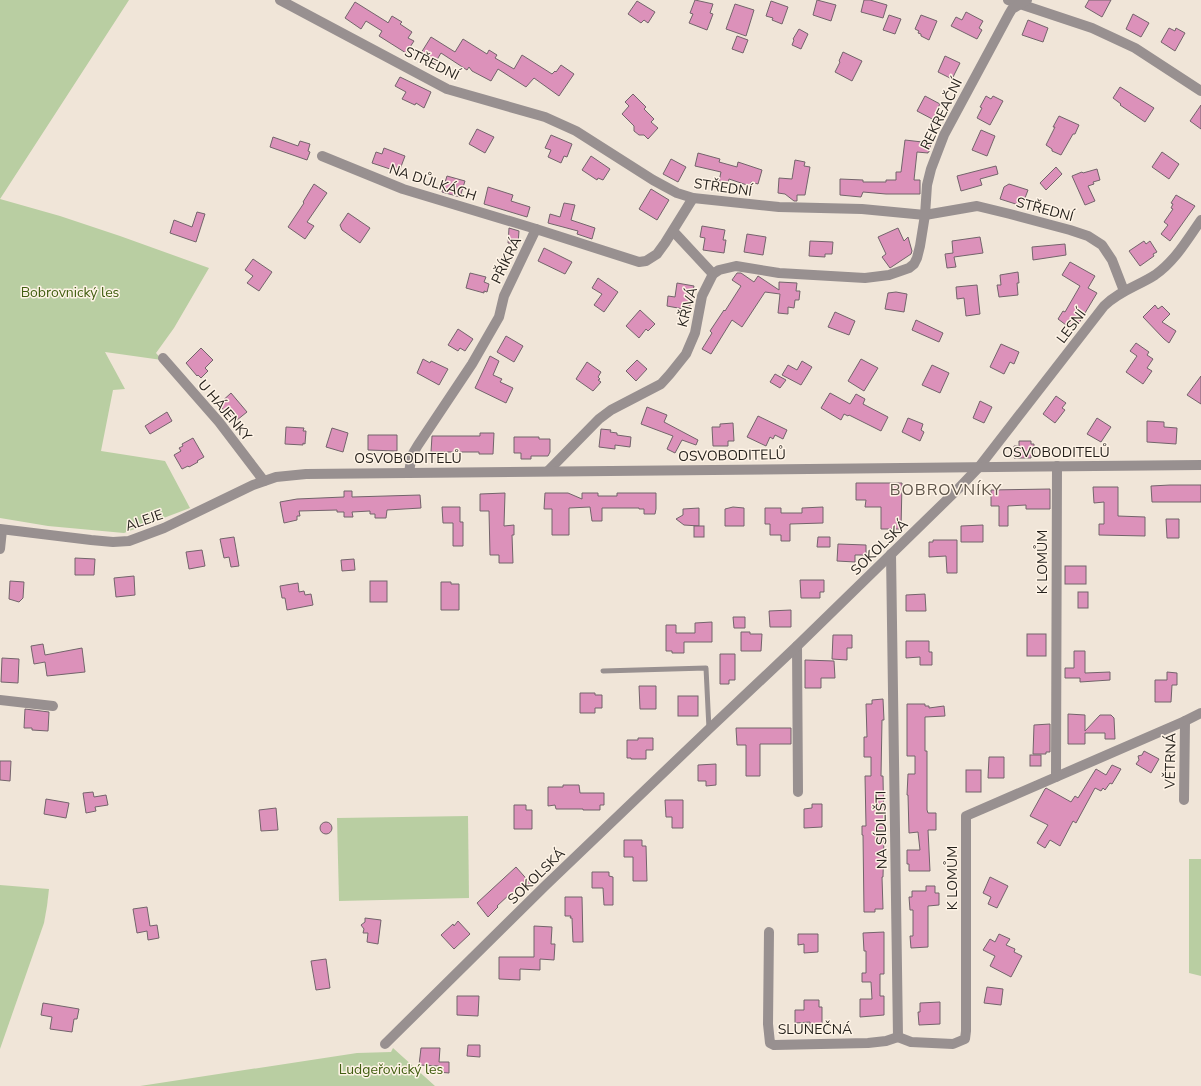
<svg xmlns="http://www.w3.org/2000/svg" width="1201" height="1086" font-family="'Nunito Sans',sans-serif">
  <rect width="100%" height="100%" fill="#f0e5d8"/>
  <g fill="#b9cea2">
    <polygon points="0,0 129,0 0,199 60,216 120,236 209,268 174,328 156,353 162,360 105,352 125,389 113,390 101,451 165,461 190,508 124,533 48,526 0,518"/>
    <polygon points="468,816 469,898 339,901 337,818"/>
    <polygon points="1189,859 1201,859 1201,976 1189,973"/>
    <polygon points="0,885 49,889 47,906 44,923 0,1049"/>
    <polygon points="393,1048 435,1086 140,1086 357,1053 391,1052"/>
  </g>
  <g fill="#dc91ba" stroke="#73646b">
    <polygon points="695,0 713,4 710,13 713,14 707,30 689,23 693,14 690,13"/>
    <polygon points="817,0 836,5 831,21 813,15"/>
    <polygon points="864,0 870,0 887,5 883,18 861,12"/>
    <polygon points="1089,0 1111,0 1102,17 1085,7"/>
    <polygon points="637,1 655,12 648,23 644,20 641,23 628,14"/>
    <polygon points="771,1 788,7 782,24 772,20 773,18 766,16"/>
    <polygon points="355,2 387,22 388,23 392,16 402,22 400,24 412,32 408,38 414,41 406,53 379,36 382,31 366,21 361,29 345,18"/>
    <polygon points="735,4 754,10 746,36 726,29"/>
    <polygon points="966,12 983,21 979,28 982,30 977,39 951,26 956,17 962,20"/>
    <polygon points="1133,14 1149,23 1141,37 1126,29"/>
    <polygon points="889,15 901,19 895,34 883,30"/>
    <polygon points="921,15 937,21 929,40 921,36 921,34 918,33 919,31 915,29"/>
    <polygon points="1028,20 1048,28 1043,42 1022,35"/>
    <polygon points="1169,28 1175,31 1176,28 1185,33 1175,51 1161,42"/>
    <polygon points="799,29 808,34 801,49 792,45 794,40 793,39"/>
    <polygon points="737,36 748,40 743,53 732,49"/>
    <polygon points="431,37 455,52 463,39 487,54 489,50 497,55 495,58 514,69 522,55 552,74 555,71 556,72 561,65 574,74 559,96 534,78 526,87 498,69 491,81 472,71 469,67 467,70 441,53 435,63 427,59 428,58 421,53"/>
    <polygon points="843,52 862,61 852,81 835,72 840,62 839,61"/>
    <polygon points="945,56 960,63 952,79 938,72"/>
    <polygon points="400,77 431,92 424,108 416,103 415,105 402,99 406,92 395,86"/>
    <polygon points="1120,87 1154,108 1145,122 1120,105 1121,104 1113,98"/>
    <polygon points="633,94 646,107 644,109 654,119 651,122 658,128 648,139 644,135 639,135 634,131 634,126 622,114 629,106 625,102"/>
    <polygon points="925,96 940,104 936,111 940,113 936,121 917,111"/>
    <polygon points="986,96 991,99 993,96 1003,101 990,125 977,118 982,108 980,107"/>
    <polygon points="1201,105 1201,129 1190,121"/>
    <polygon points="1059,116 1079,125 1075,134 1073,134 1061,155 1052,151 1052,149 1046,145 1055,127 1053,127"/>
    <polygon points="477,129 494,137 485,153 469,144"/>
    <polygon points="981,130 995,136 987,156 972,150"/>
    <polygon points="551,135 572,144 567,157 564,156 561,163 548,157 551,150 545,148"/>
    <polygon points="273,137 298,146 300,141 310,144 308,151 310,152 307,160 270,147"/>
    <polygon points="905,140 931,143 929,152 928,152 928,153 917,152 914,180 920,180 920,194 886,194 863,192 861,197 840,195 840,179 863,180 863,182 886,182 886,180 896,180 896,172 901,172"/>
    <polygon points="384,148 405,156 399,172 372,163 376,152 382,154"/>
    <polygon points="1162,152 1179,164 1169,179 1152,167"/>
    <polygon points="698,153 720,159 719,162 737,167 738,162 762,170 758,184 751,182 750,186 729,179 728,183 719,181 721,172 695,166"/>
    <polygon points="591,156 610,169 603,180 598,178 597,180 582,170"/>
    <polygon points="671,159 686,167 678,182 663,174"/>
    <polygon points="795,160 805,162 804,166 810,167 805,195 797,195 797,201 794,201 785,194 778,193 779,178 792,179"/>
    <polygon points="996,166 998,174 980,179 982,185 961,191 957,176"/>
    <polygon points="1056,167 1062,174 1046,190 1040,183"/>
    <polygon points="1097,169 1100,180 1093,182 1094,184 1088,186 1095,201 1085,205 1072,176 1082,172 1083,173"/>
    <polygon points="447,176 465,181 460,197 442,192"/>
    <polygon points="314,184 327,193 307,222 314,226 305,239 288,227 304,203 303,202"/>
    <polygon points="1009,184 1028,190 1022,206 1000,199 1004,187"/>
    <polygon points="488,187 513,195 511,201 530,207 527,217 484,204"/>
    <polygon points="651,189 669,200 657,220 639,209"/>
    <polygon points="1176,195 1195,206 1170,241 1161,234 1168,225 1164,222 1173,209 1171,208 1173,204 1171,203"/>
    <polygon points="564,203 575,205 571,220 595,228 592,239 577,234 578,231 548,223 550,214 560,217"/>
    <polygon points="197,212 205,214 196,242 170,233 174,220 192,227"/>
    <polygon points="348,213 370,228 360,243 342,230 340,225"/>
    <polygon points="702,226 725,230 723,240 726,240 724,253 703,250 705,238 700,237"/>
    <polygon points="509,228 519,231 518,244 508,243"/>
    <polygon points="898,228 904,241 908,237 912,251 911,254 890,268 882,257 886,254 878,237"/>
    <polygon points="747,234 766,237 763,255 744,252"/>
    <polygon points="980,237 983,253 954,257 956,267 947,268 945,254 953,253 952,241"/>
    <polygon points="810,241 833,242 832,254 825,254 825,257 809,256"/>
    <polygon points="1144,241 1146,244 1150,241 1157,252 1153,254 1154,256 1140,266 1129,251"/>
    <polygon points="1065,244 1066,255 1033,260 1032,247"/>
    <polygon points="544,248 572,262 565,274 538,261"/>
    <polygon points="253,259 272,272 259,291 247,283 253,276 245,270"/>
    <polygon points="1070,262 1095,276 1088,288 1097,293 1076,328 1068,323 1066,325 1058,319 1063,311 1065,312 1080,286 1062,275"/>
    <polygon points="1018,272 1019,283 1017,283 1018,295 999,297 997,285 1001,285 1000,275"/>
    <polygon points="470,273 486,277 484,282 489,284 487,292 484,291 484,293 466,288"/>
    <polygon points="737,273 741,273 754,282 758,276 779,290 779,282 797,283 796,291 800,291 799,300 795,300 794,308 788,307 788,314 778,313 780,294 765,292 742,327 732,320 711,354 702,349 712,333 710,331 724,310 725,311 741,286 732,280"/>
    <polygon points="598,278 618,292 604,312 594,305 602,294 592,288"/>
    <polygon points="677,283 694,286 689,310 667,306 668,296 675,297"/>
    <polygon points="977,285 980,314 966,316 964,298 957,299 956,287"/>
    <polygon points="896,292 907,294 904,312 885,309 888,293"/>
    <polygon points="1155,305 1158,309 1162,306 1170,314 1162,322 1176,331 1169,343 1164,339 1143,317"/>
    <polygon points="640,310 655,324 648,331 646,329 639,338 626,326"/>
    <polygon points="835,312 855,321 849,335 828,327"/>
    <polygon points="916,320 943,333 939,342 912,330"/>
    <polygon points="458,329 473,339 465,351 460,348 458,351 448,345"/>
    <polygon points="506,336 523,346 514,362 497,352"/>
    <polygon points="1136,343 1149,352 1147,355 1153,359 1147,368 1152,371 1143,384 1126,372 1137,356 1130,351"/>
    <polygon points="1001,344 1019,352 1014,364 1010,362 1004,374 990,367"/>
    <polygon points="201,348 213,360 205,368 208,371 201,378 198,375 197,376 186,363"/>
    <polygon points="490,356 499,361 493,375 502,379 500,382 513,388 506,403 475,388"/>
    <polygon points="423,359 430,363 431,361 448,369 439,385 417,373"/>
    <polygon points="861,359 878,368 864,391 848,381"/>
    <polygon points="637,360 647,369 636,381 626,371"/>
    <polygon points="802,361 812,367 801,385 782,375 788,365 797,370"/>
    <polygon points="587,362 601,372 598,377 600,379 598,380 601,382 593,391 576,379"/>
    <polygon points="932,365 949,373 940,393 922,385"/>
    <polygon points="775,374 786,380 780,388 770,382"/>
    <polygon points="1201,376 1201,404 1187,395"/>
    <polygon points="231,393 247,412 237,420 232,415 229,417 219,404"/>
    <polygon points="830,393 850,404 856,394 865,399 863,404 888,417 881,431 849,415 848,416 844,414 841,420 821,408"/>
    <polygon points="1056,396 1066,403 1062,408 1065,410 1055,423 1043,414"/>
    <polygon points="980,401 992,407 984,423 973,418"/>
    <polygon points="647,407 667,415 664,422 698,440 696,445 682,440 675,453 667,449 673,436 641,424"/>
    <polygon points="167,412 172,421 150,434 145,426"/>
    <polygon points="758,416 787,430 783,439 775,435 773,439 770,437 766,446 747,437"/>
    <polygon points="908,418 923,424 921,430 924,432 920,441 902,432"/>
    <polygon points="1097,418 1111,427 1101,442 1087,434"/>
    <polygon points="1147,421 1164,422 1164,427 1177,428 1176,444 1147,442"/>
    <polygon points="733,423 734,441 728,441 728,446 713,446 712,427 720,427 720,424"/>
    <polygon points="286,427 304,428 303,431 306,431 305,444 303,443 303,445 285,444"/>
    <polygon points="332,428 348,433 343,452 326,447"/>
    <polygon points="601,429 611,430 610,432 617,433 617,435 631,437 630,447 615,445 615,449 599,447"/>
    <polygon points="480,433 494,433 493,454 479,454 479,452 431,452 432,436 480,436"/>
    <polygon points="368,435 397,435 397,451 368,450"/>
    <polygon points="514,437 539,437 539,439 550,439 550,452 548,456 531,456 531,459 521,459 521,453 514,453"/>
    <polygon points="193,438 204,457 197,461 198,462 189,467 188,466 182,469 174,455 181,451 179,448 183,446 182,444"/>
    <polygon points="1019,441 1031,441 1031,444 1034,444 1034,455 1031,455 1031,458 1014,458 1014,446 1019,446"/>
    <polygon points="856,483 902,483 901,529 881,529 881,507 865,507 866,500 856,500"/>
    <polygon points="1170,485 1201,485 1201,502 1152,502 1151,486"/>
    <polygon points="1093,487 1118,487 1118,516 1145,517 1145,536 1099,535 1099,524 1104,524 1104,502 1094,503"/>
    <polygon points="1050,489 1050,509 1026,509 1026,505 1008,506 1008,526 999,526 999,506 991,506 991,490"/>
    <polygon points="344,491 352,491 352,497 420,495 421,508 387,510 386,518 375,518 375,514 370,514 370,511 352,512 353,517 344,517 344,512 337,512 337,510 299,511 300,516 297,516 297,520 284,523 280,502 297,499 344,497"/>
    <polygon points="505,493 504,526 514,525 514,535 512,535 513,563 499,563 499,555 490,555 489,511 480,511 480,494"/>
    <polygon points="545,493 568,493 582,499 582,493 598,493 598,496 617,496 617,493 656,493 656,509 655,514 644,514 644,509 639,509 639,508 602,508 602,521 592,521 590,507 569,508 569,535 552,535 552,509 544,509"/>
    <polygon points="442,507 460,507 460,522 463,522 463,546 453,546 453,523 443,523"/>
    <polygon points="733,507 744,508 744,526 725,526 725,509"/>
    <polygon points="823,507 823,523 790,524 790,541 781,541 781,535 770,535 770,524 765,524 765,508 781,508 781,513 802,513 802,508"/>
    <polygon points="699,508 699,526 684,525 676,519 683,515 683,509"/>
    <polygon points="1166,519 1179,519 1179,538 1167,538"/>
    <polygon points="983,525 983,542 961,542 961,526"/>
    <rect x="694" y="526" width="10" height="11"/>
    <polygon points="234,537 239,566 231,567 229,557 224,558 220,539"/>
    <polygon points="818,537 830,537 830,547 817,547"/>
    <polygon points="933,540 957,540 957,573 947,573 946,556 929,557 929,542 933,542"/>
    <polygon points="838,544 866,545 866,555 855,555 855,562 837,561"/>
    <polygon points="202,550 205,566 189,569 186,552"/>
    <polygon points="75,558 95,559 94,575 75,575"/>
    <polygon points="354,559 355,570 342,571 341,560"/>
    <rect x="1065" y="566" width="21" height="18"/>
    <polygon points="134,576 135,595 116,597 114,578"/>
    <polygon points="800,580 824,580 824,592 820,592 820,598 801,598"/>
    <polygon points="10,581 24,582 23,598 19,602 9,599"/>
    <rect x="370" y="581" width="17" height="21"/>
    <polygon points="441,582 451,582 451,584 459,584 459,610 441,610"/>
    <polygon points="298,583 299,592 304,591 305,595 311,594 313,605 287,610 285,598 282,598 280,586"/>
    <rect x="1078" y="592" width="10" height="16"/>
    <polygon points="925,594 926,611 906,611 906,595"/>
    <polygon points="791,610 791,627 770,627 769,611"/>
    <polygon points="733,617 745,617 745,628 734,628"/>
    <polygon points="712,622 712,642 684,642 684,653 672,653 672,651 666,651 666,625 676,625 676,633 695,633 695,623"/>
    <polygon points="741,632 750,632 750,634 762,634 761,651 741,651"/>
    <rect x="1027" y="634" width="19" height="22"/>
    <polygon points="833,635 852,635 852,648 847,648 847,660 832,659"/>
    <polygon points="906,641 929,641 929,652 932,652 932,665 920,665 920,657 906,658"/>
    <polygon points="43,644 45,655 82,648 85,672 47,676 45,662 34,664 31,646"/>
    <polygon points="1074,651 1085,651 1085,673 1110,672 1110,680 1080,682 1080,678 1065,678 1065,668 1074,668"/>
    <polygon points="720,654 735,654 735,680 729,680 729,684 720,684"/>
    <polygon points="2,658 19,659 18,683 1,682"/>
    <polygon points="805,660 834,661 835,678 821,678 821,688 805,688"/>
    <polygon points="1167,672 1177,673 1177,685 1172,685 1171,702 1155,702 1155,680 1167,680"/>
    <polygon points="639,686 656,686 656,709 640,709"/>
    <polygon points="580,693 595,693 595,695 602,695 602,708 595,708 595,713 580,713"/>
    <rect x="678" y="696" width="20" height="20"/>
    <polygon points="883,699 884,720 882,720 881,776 883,776 884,836 883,877 882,877 883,909 875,909 875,912 864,912 863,835 862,835 862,826 866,826 865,776 871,776 871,757 864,757 864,737 867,737 866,704 872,704 872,700"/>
    <polygon points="907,704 925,704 925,706 929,706 929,708 944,706 945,716 925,717 925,751 927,751 927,810 928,813 936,813 936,830 928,830 930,871 909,871 909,864 907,864 907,850 920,850 918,832 909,833 908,795 907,795 908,774 915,774 915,756 907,756"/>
    <polygon points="25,709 49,712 48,731 32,730 32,728 24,728"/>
    <polygon points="1068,714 1085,715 1085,731 1100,715 1111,715 1114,718 1115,739 1105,739 1105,733 1085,733 1085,744 1068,744"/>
    <polygon points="1050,724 1050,752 1046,752 1046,754 1033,754 1034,725"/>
    <polygon points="736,728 791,728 791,744 760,744 760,776 746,776 746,745 737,745"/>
    <polygon points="638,738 653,738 653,750 646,750 646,759 631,759 631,758 627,758 627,740 638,740"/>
    <polygon points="1144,751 1159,759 1151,773 1136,764 1139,760 1138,756 1142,755"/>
    <rect x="1030" y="755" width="11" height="11"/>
    <polygon points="989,757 1004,757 1004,778 988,778"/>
    <polygon points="0,761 11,761 10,781 0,780"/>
    <polygon points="716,764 716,785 706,786 706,781 698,781 698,765"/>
    <polygon points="1112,765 1121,769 1112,784 1110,783 1105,790 1103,788 1101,791 1095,788 1076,823 1073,821 1060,846 1050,840 1045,848 1037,843 1048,825 1030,816 1045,789 1046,788 1071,802 1075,796 1078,798 1096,769 1106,775"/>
    <rect x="966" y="770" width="15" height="22"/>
    <polygon points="563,785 579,785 580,793 604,793 604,805 600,805 600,810 583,810 583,809 556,809 555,805 548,806 548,787 563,787"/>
    <polygon points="93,792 94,797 106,795 108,805 95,807 96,811 86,813 83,793"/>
    <polygon points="46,799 69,803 66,818 44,814"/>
    <polygon points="665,800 683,800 683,828 672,828 672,817 666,817"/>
    <polygon points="812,804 822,804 822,827 804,828 804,809 812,808"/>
    <polygon points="514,805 526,805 526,810 532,810 532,829 514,829"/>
    <polygon points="276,808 278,830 261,831 259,810"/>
    <circle cx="326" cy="828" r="6"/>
    <polygon points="624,840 642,840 642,846 646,846 647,881 633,881 633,857 624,857"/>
    <polygon points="516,867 531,884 525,890 521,886 512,894 511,893 497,906 498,907 488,917 477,903"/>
    <polygon points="592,872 609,872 609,876 613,877 613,905 604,905 603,888 592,888"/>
    <polygon points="990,877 1008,886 997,908 988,904 991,897 983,893"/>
    <polygon points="926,886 935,886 935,893 939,893 939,905 928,906 928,947 911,948 910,936 913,936 913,910 910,910 909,897 912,897 912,891 926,891"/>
    <polygon points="565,897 582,897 583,942 573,942 572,918 570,918 571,916 565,916"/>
    <polygon points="147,907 150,926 157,925 159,938 148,940 147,931 137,933 133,909"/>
    <polygon points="365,918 381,920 378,944 367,942 368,933 363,933 364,929 361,925 365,922"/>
    <polygon points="458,921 470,934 454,949 441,935 453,924 454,926"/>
    <polygon points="534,926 552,927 551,944 555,944 554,960 540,959 540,970 520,969 520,980 499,979 499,957 534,957"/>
    <polygon points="884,932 884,974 880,974 880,996 884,996 884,1015 860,1017 860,999 872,999 871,982 862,982 862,973 866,973 866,951 864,951 863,933"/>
    <polygon points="798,934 818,934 818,952 804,953 804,944 798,945"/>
    <polygon points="999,934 1010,939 1006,945 1015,949 1014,952 1022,956 1011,977 990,966 995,956 983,950 990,939 995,942"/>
    <polygon points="326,959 330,988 316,990 311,961"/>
    <polygon points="987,987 1003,989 1001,1005 984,1003"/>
    <polygon points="457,996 479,996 478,1016 457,1015"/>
    <polygon points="804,1000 819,1000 819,1007 822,1007 822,1027 810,1027 810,1022 795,1023 795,1010 804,1010"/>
    <polygon points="940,1002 940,1024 919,1025 918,1012 920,1012 920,1003"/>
    <polygon points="43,1003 79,1009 77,1019 74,1019 72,1032 50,1029 52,1017 41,1015"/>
    <polygon points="468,1045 480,1045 480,1057 467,1056"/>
    <polygon points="421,1048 440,1048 439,1062 449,1062 449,1073 438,1072 439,1066 419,1065"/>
  </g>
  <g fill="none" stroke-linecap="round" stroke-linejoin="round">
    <polyline stroke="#989090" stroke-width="5" points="603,671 706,668 709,729"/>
    <g stroke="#989090" stroke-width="10">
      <polyline points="280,0 447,89 545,117 576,131 653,180 677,193 693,198 779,207 862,209 925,215 977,206 1010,214 1070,230 1088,236 1102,245 1112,260 1124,291"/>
      <polyline points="1008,0 1092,28 1135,48 1201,91"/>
      <polyline points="322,156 403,189 536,229"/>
      <polyline points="673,231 713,274"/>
      <polyline points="163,358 219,422 264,481"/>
      <polyline points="548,471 599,419 611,410 661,384 670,374 686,354 695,333 702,296 713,274 719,270 736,266 779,273 865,278 889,275 909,268 914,264 917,258 920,246 925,215 927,185 931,169 944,135 1009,14 1012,9 1027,0"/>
      <polyline points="409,472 412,455 418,445 472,364 499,317 504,296 536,229 639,262 646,261 657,254 665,243 693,198"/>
      <polyline points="0,549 2,530"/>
      <polyline points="891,554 898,1037 911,1042 953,1044 965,1039 966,1031 966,816 1056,777 1057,466"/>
      <polyline points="797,646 798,792"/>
      <polyline points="0,700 53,706"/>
      <polyline points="1056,777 1185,721 1201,713"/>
      <polyline points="1184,800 1185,721"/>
      <polyline points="769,932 768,1024 770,1043 774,1045 868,1043 886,1041 898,1037"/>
      <path d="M385,1044L546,885L709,729L797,646L958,489L979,467L1104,306C1119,291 1138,286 1155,275C1175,261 1187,240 1201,220"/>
    </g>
    <polyline stroke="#989090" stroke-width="10" points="0,529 91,540 113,542 129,541 164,528 253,485 276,477 306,474 1201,465"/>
  </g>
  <g text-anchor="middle" stroke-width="3" stroke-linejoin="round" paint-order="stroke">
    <g font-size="14" fill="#231f1a" stroke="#fef3e6">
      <text transform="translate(432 63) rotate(26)" y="5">STŘEDNÍ</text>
      <text transform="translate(941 114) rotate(-64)" y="5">REKREAČNÍ</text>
      <text transform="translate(433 182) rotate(18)" y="5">NA DŮLKÁCH</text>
      <text transform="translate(723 187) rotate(8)" y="5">STŘEDNÍ</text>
      <text transform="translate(1045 209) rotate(15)" y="5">STŘEDNÍ</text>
      <text transform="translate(506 260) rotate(-64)" y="5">PŘÍKRÁ</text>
      <text transform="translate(687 307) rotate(-75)" y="5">KŘIVÁ</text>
      <text transform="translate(1071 326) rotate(-53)" y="5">LESNÍ</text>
      <text transform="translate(225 410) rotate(50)" y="5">U HÁJENKY</text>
      <text x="1056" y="457">OSVOBODITELŮ</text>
      <text transform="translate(732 455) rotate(-1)" y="5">OSVOBODITELŮ</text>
      <text x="408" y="463">OSVOBODITELŮ</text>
      <text transform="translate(144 520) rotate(-19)" y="5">ALEJE</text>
      <text transform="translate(879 547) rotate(-44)" y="5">SOKOLSKÁ</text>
      <text transform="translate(1042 562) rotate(-90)" y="5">K LOMŮM</text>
      <text transform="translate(1170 761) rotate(-89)" y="5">VĚTRNÁ</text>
      <text transform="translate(881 830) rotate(-91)" y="5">NA SÍDLIŠTI</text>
      <text transform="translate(536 876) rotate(-44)" y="5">SOKOLSKÁ</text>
      <text transform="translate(952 878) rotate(-90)" y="5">K LOMŮM</text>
      <text x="815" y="1034">SLUNEČNÁ</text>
    </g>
    <g font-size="14" fill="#415e11" stroke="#fef3e6">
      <text x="70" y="297">Bobrovnický les</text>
      <text x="391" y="1074">Ludgeřovický les</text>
    </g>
    <g font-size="16" letter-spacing="1" fill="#5e554a" stroke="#fef3e6">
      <text x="946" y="495">BOBROVNÍKY</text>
    </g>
  </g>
</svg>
